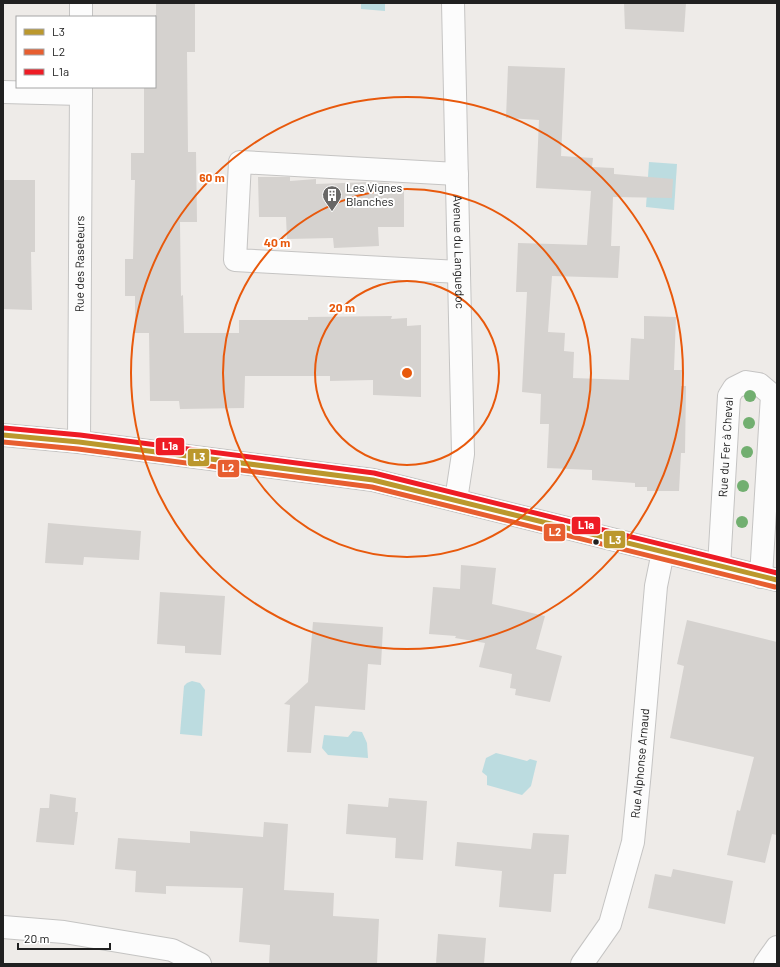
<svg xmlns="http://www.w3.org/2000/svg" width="780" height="967" font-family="Barlow,sans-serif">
  <rect width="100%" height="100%" fill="#eeebe8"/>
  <g fill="#bcdce0">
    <polygon points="361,3 385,3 385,11 361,9"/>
    <polygon points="649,162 677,164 674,210 646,207"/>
    <polygon points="192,681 200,683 205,690 202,736 180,734 184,686 187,683"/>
    <polygon points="353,731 362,732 367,743 368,758 328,755 322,748 324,735 348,737"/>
    <polygon points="496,753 527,761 530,759 537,761 531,786 522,795 487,785 487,776 482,772 486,758"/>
  </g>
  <g fill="#d5d2cf">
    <polygon points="156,3 195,3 195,52 187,52 188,152 196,152 197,222 180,222 181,296 183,295 184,333 239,333 239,320 308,320 308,317 392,316 391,319 407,318 407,326 421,325 421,397 373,395 373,380 330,381 330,376 245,376 244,408 180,409 179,401 150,401 149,333 135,333 135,296 125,296 125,259 133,259 135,180 131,180 131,153 144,153 144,87 155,87 155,15 156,15"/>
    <polygon points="624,3 686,3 684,32 625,29"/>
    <polygon points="508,66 565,68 561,156 593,158 592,167 614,168 614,174 673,179 672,198 613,197 611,246 620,246 618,278 552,276 548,332 565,333 564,351 574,352 573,378 629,380 631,338 644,339 644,316 676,317 674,370 682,370 681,386 686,386 685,453 681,453 679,491 647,491 647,487 635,487 635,483 592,480 592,470 547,468 549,424 540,424 541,394 522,392 527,292 516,292 518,243 587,245 591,191 536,188 539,120 506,118"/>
    <polygon points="258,177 290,177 290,181 316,179 316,184 370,182 389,183 389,188 404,188 404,227 378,227 379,246 334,248 333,238 287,239 286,217 259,217"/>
    <polygon points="3,180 35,180 35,252 31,252 32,310 3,309"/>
    <polygon points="48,523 141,531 139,560 84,557 83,565 45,563"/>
    <polygon points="461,565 496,568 492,604 545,616 536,649 562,656 550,702 515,695 516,689 510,688 512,674 479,667 485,643 455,638 456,636 429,634 433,587 460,589"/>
    <polygon points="160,592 225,596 221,655 185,653 185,646 157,644"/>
    <polygon points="687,620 777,642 777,835 772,834 765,863 727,855 737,810 740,811 754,757 670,738 684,666 677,664"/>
    <polygon points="313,622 383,627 381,665 368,664 365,710 315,706 311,753 287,752 290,705 284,704 308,682"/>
    <polygon points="50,794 76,798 75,812 78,812 74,845 36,842 40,808 49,808"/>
    <polygon points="389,798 427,801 423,860 395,858 396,838 346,834 348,804 388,807"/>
    <polygon points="264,822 288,824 284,890 334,893 333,916 379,919 377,964 269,964 270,945 239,942 243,888 166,886 166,894 135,892 136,871 115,869 118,838 190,843 190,831 263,837"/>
    <polygon points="533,833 569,835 566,874 554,874 551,912 499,907 502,871 455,866 457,842 531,849"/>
    <polygon points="673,869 733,881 725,924 648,908 655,874 671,877"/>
    <polygon points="438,934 486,938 484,964 436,964"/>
  </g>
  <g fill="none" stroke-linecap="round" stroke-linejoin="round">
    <defs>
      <g id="minor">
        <path id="s1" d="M453,3L463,454L456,500"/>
        <polyline points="81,17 81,3"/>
        <polyline points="3,92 81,94"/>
        <polyline points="457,174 240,162 235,260 459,272"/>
        <polyline points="3,435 79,442 373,480 777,580"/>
        <path id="s2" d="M79,442L81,87"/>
        <path id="s3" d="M719,566L729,396L734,388L746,382L759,384L772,395L761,577"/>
        <polyline points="3,927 64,932 172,950 200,964"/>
        <path id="s4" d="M582,964L610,924L633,842L640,771L656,586L663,552"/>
        <polyline points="765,964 777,947"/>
      </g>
    </defs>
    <use href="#minor" stroke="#c5c4c3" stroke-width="24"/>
    <use href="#minor" stroke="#fcfcfc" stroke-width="22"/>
    <defs>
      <polyline id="bus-1" points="3,435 79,442 373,480 777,580"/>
      <polyline id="bus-2" points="3,442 78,449 372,487 775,587"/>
      <polyline id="bus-3" points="4,428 80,435 374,473 777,573"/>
    </defs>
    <use href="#bus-1" stroke="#fff" stroke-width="8"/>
    <use href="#bus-2" stroke="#fff" stroke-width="8"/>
    <use href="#bus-3" stroke="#fff" stroke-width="8"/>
    <use href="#bus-1" stroke="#bb982d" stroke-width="5"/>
    <use href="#bus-2" stroke="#e75e30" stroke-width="5"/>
    <use href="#bus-3" stroke="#ee1c25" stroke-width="5"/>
  </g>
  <g fill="#72af70">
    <circle cx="750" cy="396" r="6"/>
    <circle cx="749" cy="423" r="6"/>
    <circle cx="747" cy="452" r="6"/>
    <circle cx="743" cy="486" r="6"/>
    <circle cx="742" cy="522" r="6"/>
  </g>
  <g fill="none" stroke="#e8590c" stroke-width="2">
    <circle cx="407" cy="373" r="92"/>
    <circle cx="407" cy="373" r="184"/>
    <circle cx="407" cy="373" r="276"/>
  </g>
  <defs>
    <symbol id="building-pin" viewBox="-11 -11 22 30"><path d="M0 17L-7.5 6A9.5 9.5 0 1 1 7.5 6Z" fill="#686766" stroke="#fff"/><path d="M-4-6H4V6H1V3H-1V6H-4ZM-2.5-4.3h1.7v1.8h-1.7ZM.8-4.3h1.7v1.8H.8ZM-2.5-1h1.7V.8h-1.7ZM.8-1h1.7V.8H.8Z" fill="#fff"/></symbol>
  </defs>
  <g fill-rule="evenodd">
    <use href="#building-pin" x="321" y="184" width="22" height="30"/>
  </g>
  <circle fill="#202020" stroke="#fff" stroke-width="1.5" cx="596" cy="542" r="3.5"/>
  <g text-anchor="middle" stroke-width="4" stroke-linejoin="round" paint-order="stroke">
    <g font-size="12" fill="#202020" stroke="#fff" text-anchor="start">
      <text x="346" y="192">Les Vignes<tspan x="346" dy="14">Blanches</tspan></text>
    </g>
    <g font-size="12" fill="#202020" stroke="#fff">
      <text dy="4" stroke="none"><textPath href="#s1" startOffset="249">Avenue du Languedoc</textPath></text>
      <text dy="4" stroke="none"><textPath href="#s2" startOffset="178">Rue des Raseteurs</textPath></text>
      <text dy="4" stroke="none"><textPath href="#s3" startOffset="119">Rue du Fer à Cheval</textPath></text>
      <text dy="4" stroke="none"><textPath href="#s4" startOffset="213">Rue Alphonse Arnaud</textPath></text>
    </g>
  </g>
  <circle cx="407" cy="373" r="6" fill="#e8590c" stroke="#fff" stroke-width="2"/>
  <g font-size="12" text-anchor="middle" font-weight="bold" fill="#e8590c" stroke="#fff" stroke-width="4" stroke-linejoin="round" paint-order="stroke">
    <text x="212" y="182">60 m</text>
    <text x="277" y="247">40 m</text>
    <text x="342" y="312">20 m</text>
  </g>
  <g stroke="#fff" stroke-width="1.5">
    <rect x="155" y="437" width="30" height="19" rx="4" fill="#ee1c25"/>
    <rect x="187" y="448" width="23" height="19" rx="4" fill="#bb982d"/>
    <rect x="217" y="459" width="23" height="19" rx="4" fill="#e75e30"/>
    <rect x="571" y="516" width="30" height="19" rx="4" fill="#ee1c25"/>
    <rect x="543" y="523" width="23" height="19" rx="4" fill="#e75e30"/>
    <rect x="603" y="530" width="23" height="19" rx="4" fill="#bb982d"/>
  </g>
  <g font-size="11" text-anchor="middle" font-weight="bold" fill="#fff">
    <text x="170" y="450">L1a</text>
    <text x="199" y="461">L3</text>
    <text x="228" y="472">L2</text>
    <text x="586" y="529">L1a</text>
    <text x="555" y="536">L2</text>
    <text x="615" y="544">L3</text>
  </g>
  <rect width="780" height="967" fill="none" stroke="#202020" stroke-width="8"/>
  <rect x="16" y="16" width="140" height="72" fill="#ffffff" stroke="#a6a6a6"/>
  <rect x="24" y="29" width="20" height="6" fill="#bb982d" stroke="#a6a6a6"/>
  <text x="52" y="36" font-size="12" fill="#202020">L3</text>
  <rect x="24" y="49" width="20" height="6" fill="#e75e30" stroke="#a6a6a6"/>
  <text x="52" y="56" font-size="12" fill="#202020">L2</text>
  <rect x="24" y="69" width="20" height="6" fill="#ee1c25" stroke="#a6a6a6"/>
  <text x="52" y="76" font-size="12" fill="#202020">L1a</text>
  <path d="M18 943v6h92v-6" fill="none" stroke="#202020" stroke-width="2"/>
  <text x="24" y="943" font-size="12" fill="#202020" stroke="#ffffff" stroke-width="3" paint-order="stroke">20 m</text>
</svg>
